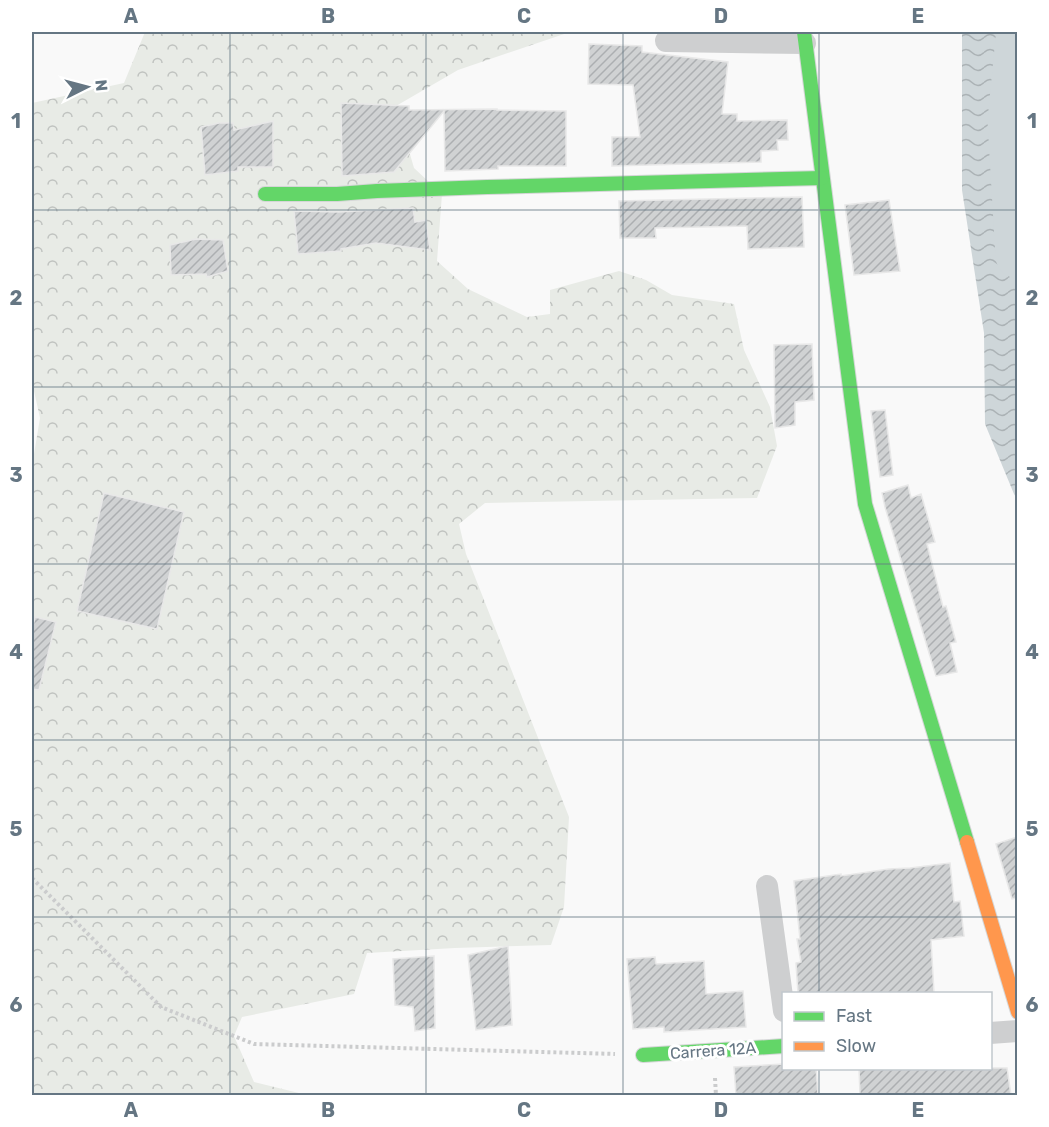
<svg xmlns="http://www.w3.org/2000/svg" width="1049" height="1127" font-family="Rubik,sans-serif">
  <defs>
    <pattern id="forest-crowns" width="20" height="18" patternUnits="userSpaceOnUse" patternTransform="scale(1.5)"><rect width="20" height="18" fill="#e8ebe6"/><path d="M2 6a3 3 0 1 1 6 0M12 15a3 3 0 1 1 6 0" fill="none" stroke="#c0c3c0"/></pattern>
    <pattern id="water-waves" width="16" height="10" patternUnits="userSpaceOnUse" patternTransform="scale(1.5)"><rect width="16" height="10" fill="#ced6d9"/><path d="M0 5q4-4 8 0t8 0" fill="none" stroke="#abb2b5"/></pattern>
    <pattern id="building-hatch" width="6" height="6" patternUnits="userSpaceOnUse" patternTransform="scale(1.5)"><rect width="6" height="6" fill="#d0d2d3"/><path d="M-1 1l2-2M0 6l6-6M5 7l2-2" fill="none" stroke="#acafb1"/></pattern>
  </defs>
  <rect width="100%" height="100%" fill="#f9f9f9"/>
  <polygon fill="url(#forest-crowns)" points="145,32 570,32 458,70 396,106 414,168 442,194 437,261 468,289 527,317 550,314 550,290 619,271 646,280 672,295 734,304 744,350 770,407 777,446 757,498 485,503 459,524 466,554 569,817 564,907 551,945 455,948 367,953 354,994 242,1017 234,1036 254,1082 307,1095 32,1096 32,466 40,418 32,382 32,103 124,83"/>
  <polygon fill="url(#water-waves)" points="962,32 1017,32 1010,121 1018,127 1017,499 1014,494 985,424 984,333 962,190"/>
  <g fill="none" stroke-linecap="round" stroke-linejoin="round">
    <polyline stroke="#ced6d9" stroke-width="45" points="1018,39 1010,121 1018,256"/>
  </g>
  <g fill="url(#building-hatch)" stroke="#e8e8e8" stroke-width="1.5">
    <polygon points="589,44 642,46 642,52 728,62 722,114 737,114 737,121 787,120 788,140 777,140 778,150 761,151 761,162 612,166 612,137 640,137 633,85 588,84"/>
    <polygon points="341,103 409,106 409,110 497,109 497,110 566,111 566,166 498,166 498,169 445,171 444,111 394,172 342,176"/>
    <polygon points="273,121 273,167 238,167 238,171 205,175 201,127 219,123 233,123 234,130"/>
    <polygon points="802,197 804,247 748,249 747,226 655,228 656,238 620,238 619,201"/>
    <polygon points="889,200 900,271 854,275 845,205"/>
    <polygon points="413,208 415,222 426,220 430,250 376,243 341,249 341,251 298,254 294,211 338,212"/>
    <polygon points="196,239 223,240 228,271 207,277 206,274 171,275 170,245"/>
    <polygon points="812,344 814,400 795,402 795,425 775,428 774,345"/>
    <polygon points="885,410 893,475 880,477 871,411"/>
    <polygon points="908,485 911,498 921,494 935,542 927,544 943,607 946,606 956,642 950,643 957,672 936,676 885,507 882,493"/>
    <polygon points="104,493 184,512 157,629 77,611"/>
    <polygon points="35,617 56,622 39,690 32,689 32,630"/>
    <polygon points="1017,837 1017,898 1012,899 996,844"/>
    <polygon points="950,863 954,902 960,901 964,936 931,940 934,993 798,993 796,963 801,962 797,939 800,939 794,881 841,874 841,876 889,869 910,868"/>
    <polygon points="508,946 512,1025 476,1030 468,955"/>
    <polygon points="434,956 435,1028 415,1031 413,1007 395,1005 393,959"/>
    <polygon points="655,957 656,964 704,961 706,994 743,991 746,1027 664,1032 664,1027 633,1029 627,959"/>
    <polygon points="783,1064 783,1068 816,1068 818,1095 736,1095 734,1067"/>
    <polygon points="859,1068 1007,1068 1011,1095 860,1095"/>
  </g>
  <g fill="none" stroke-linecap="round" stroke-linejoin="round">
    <defs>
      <g id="fast">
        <polyline points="804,32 865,504 967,842"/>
        <polyline points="265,194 337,194 377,191 487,187 822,178"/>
        <polyline points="643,1055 784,1046"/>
      </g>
      <polyline id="slow" points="967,842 1018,1012"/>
    </defs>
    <use href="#fast" stroke="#d5d6d7" stroke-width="16"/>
    <use href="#slow" stroke="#d5d6d7" stroke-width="16"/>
    <g stroke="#cbcccd" stroke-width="4" stroke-dasharray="3 3" stroke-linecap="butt">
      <polyline points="32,878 161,1007 254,1044 615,1054"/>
      <polyline points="715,1078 716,1096"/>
    </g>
    <g stroke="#cecfd0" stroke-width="22">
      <polyline points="666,41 805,43"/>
      <polyline points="767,886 784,1011"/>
      <polyline points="990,1033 1018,1031"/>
    </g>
    <use href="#fast" stroke="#63d668" stroke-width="14"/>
    <use href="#slow" stroke="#ff974d" stroke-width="14"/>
  </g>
  <path fill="none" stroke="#657683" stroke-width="1.5" stroke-opacity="0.55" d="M230,32V1096M426,32V1096M623,32V1096M819,32V994M32,210H1018M32,387H1018M32,564H1018M32,740H1018M32,917H1018M819,1068V1096"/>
  <g text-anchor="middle" stroke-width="6" stroke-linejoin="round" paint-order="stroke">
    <g font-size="16" fill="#657683" stroke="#fff">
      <text transform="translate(713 1050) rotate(-4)" y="6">Carrera 12A</text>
    </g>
  </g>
  <rect width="1049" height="1127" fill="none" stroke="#ffffff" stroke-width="66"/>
  <rect x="782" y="992" width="210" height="78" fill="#ffffff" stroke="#c1c8cd" stroke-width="1.5"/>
  <rect x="794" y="1012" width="30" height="9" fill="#63d668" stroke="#c1c8cd" stroke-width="1.5"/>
  <text x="836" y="1022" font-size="18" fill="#657683">Fast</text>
  <rect x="794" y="1042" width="30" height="9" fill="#ff974d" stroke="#c1c8cd" stroke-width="1.5"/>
  <text x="836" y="1052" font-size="18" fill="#657683">Slow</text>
  <g transform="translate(87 87) rotate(84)" stroke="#ffffff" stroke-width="4.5" paint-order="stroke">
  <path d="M0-4.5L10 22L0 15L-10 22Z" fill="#657683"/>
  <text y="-9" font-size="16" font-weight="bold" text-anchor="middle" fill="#657683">N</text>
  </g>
  <rect x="33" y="33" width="983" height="1061" fill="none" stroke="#657683" stroke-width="2"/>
  <g font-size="20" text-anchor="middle" font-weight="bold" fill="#657683">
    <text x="131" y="23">A</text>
    <text x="328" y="23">B</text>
    <text x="524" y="23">C</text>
    <text x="721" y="23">D</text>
    <text x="918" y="23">E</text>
    <text x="16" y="128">1</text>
    <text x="1032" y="128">1</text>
    <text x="16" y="305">2</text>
    <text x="1032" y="305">2</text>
    <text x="16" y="482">3</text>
    <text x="1032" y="482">3</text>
    <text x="16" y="659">4</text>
    <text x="1032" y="659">4</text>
    <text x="16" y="836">5</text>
    <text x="1032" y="836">5</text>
    <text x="16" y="1012">6</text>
    <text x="1032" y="1012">6</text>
    <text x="131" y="1117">A</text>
    <text x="328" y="1117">B</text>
    <text x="524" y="1117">C</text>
    <text x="721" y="1117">D</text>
    <text x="918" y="1117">E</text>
  </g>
</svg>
